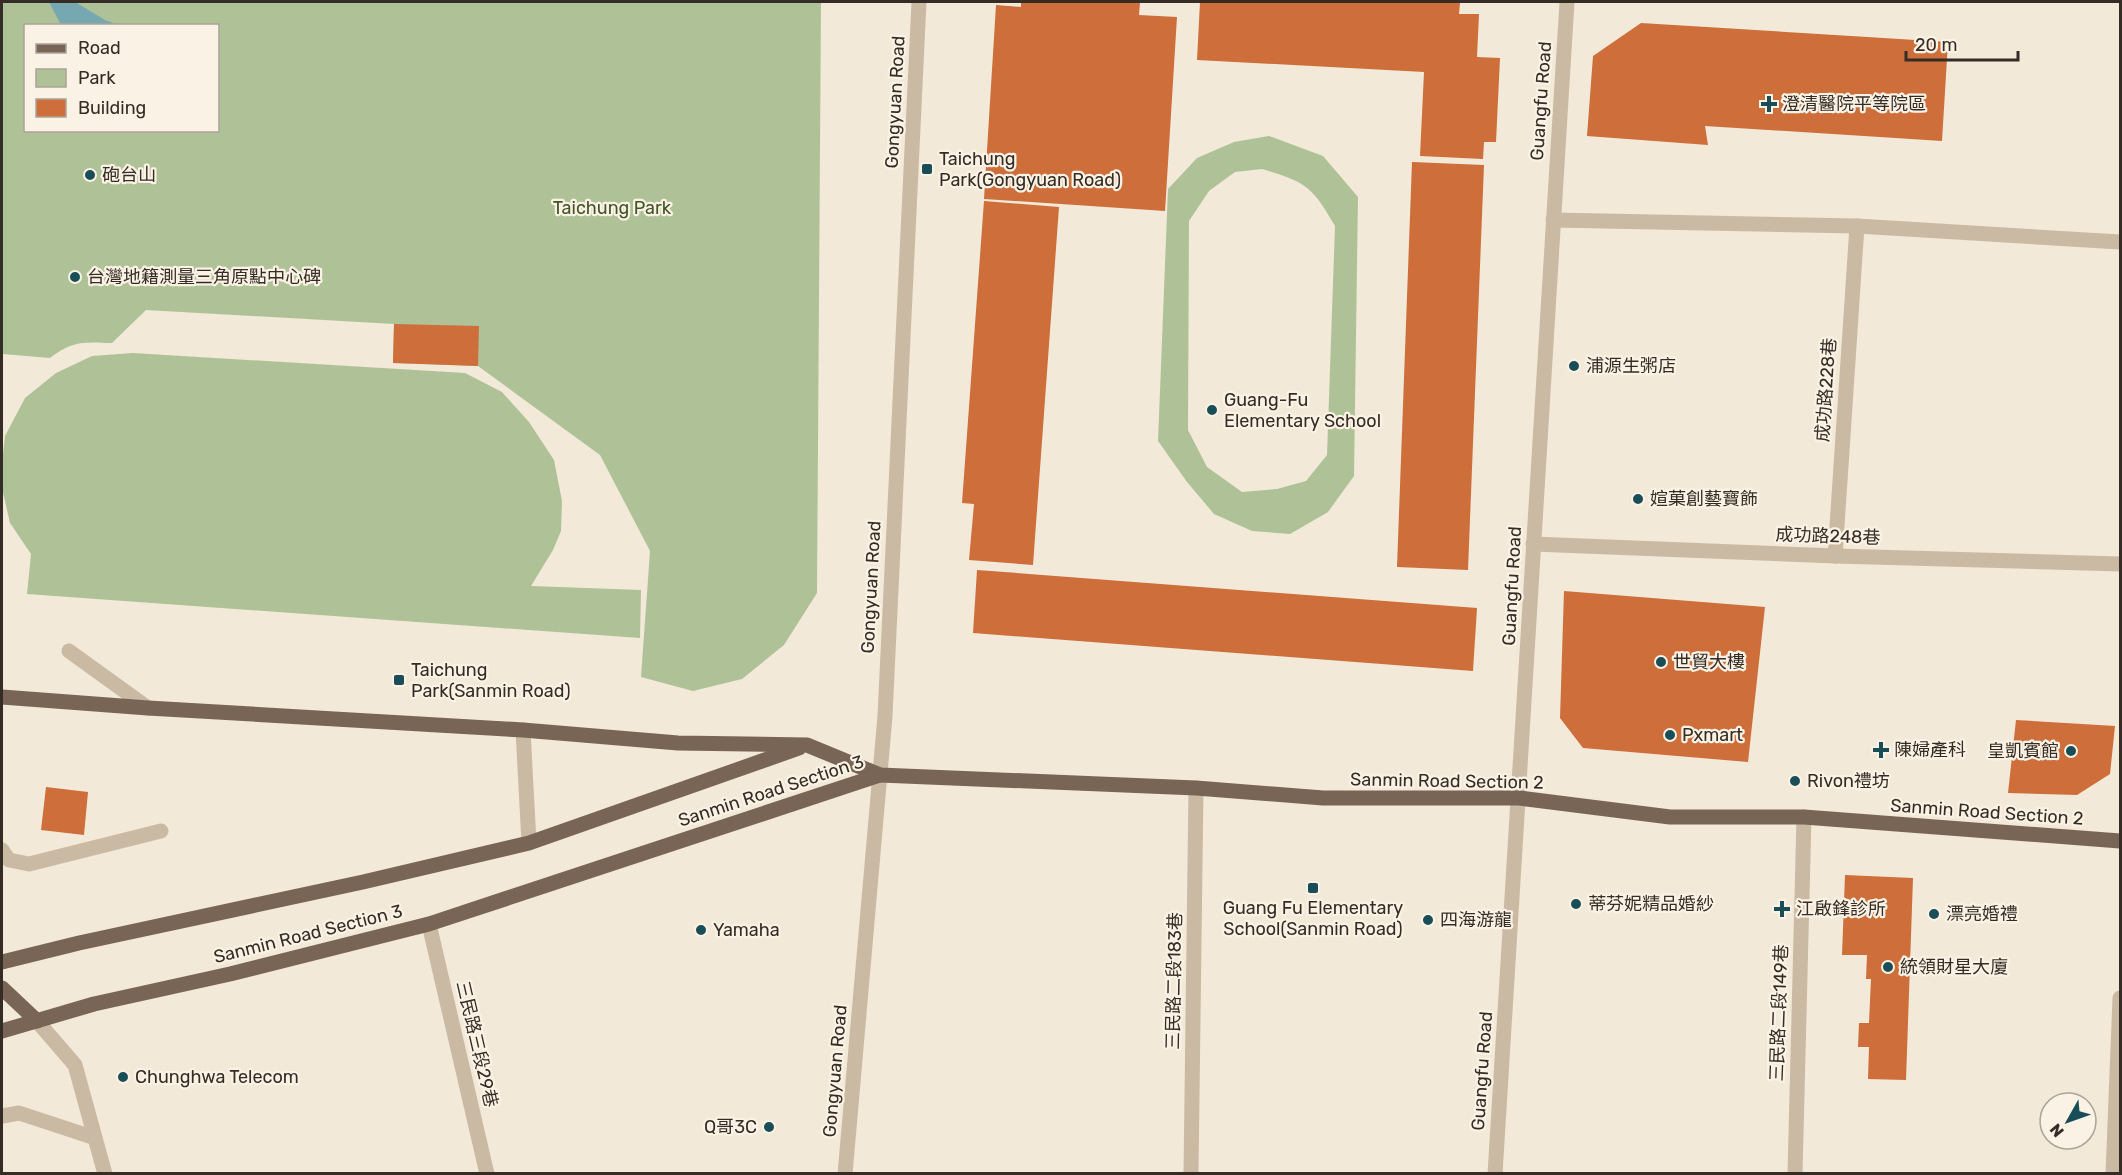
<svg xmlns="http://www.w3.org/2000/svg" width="2122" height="1175" font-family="Rubik,'Noto Sans TC',sans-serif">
  <rect width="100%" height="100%" fill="#f3e9d8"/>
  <g fill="#afc297" fill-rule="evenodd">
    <path d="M2,2H821L817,593L784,645L742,679L693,691L641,677L650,551L600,455L478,366L393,363L394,324L146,310L112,343C85,342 72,340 50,358L2,354ZM26,26H218V130H26Z"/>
    <path d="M1269,136L1323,156L1358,197L1354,476L1328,512L1290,534L1252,531L1214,514L1187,482L1158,441L1168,189L1197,158L1234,142ZM1262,169C1306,182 1312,186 1335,226L1327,455L1306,481L1277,489L1242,492L1207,467L1188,430L1189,221L1209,191L1235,172Z"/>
    <polygon points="133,353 465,373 502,392 529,422 554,460 562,501 561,531 553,550 531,586 641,590 640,638 27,594 31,554 10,523 2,488 2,463 5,436 25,398 56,373 92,356"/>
  </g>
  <polygon fill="#75a8b1" points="49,2 75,2 105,20 118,25 61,25"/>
  <g fill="#cd6e3b">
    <polygon points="1021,2 1140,2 1139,15 1177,17 1165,211 984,199 996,5 1021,7"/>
    <polygon points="1200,2 1460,3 1459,14 1479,14 1477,57 1500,58 1496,142 1484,142 1483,159 1420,156 1424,72 1197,60"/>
    <polygon points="1641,23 1948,42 1942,141 1705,126 1708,145 1587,136 1593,56"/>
    <polygon points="1412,162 1484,165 1468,570 1397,567"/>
    <polygon points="984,201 1059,207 1033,565 969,560 974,504 962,503"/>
    <polygon points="394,324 479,326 478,366 393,363"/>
    <polygon points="977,570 1477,608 1473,671 973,633"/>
    <polygon points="1564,591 1765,607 1748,762 1583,748 1560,718"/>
    <polygon points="2016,720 2115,726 2110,774 2077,795 2008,793"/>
    <polygon points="46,787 88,792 84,835 41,830"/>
    <polygon points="1845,875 1913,878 1906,1080 1868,1079 1869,1047 1858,1047 1859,1023 1869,1023 1871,979 1866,979 1867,955 1842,955"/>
  </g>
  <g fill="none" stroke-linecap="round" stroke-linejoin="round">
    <g stroke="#cbbaa3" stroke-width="15">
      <polyline points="1553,220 1857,226 2120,242"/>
      <polyline points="1533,544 1835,556 2120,564"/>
      <polyline points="1835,556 1857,226"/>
      <polyline points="69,651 148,708"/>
      <polyline points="523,730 529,843"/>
      <polyline points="2,850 9,860 29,864 161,831"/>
      <polyline points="429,924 487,1174"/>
      <polyline points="37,1021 75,1065 105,1174"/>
      <polyline points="2,1116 19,1113 95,1138"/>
      <polyline points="845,1174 885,716 919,2"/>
      <polyline points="1191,1174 1196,788"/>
      <polyline points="1495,1174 1567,2"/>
      <polyline points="1795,1174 1804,817"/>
      <polyline points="2113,1174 2120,998"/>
    </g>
    <g stroke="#796556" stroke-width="15">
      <polyline points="2,697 148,708 523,730 678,743 807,745 880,775 1196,788 1323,798 1519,798 1670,817 1804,817 2120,841"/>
      <polyline points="2,962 79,943 363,882 529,843 799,748"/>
      <polyline points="2,988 37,1021"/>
      <polyline points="2,1031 94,1004 230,974 429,924 880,775"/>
    </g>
  </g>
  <g fill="#194e59" stroke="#faf2e4" stroke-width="2">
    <path d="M1766 95h6v6h6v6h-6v6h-6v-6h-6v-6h6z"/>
    <rect x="921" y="163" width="12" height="12" rx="3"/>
    <circle cx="90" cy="175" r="6"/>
    <circle cx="75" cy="277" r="6"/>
    <circle cx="1574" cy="366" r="6"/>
    <circle cx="1212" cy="410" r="6"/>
    <circle cx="1638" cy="499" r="6"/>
    <circle cx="1661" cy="662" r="6"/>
    <rect x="393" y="674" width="12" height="12" rx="3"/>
    <circle cx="1670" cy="735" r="6"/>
    <path d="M1878 741h6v6h6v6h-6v6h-6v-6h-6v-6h6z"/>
    <circle cx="2071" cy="751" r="6"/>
    <circle cx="1795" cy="781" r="6"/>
    <rect x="1307" y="882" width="12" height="12" rx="3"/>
    <circle cx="1576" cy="904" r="6"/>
    <path d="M1779 900h6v6h6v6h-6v6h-6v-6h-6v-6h6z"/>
    <circle cx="1934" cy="914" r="6"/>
    <circle cx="1428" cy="920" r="6"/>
    <circle cx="701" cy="930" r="6"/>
    <circle cx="1888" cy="967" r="6"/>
    <circle cx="123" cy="1077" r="6"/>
    <circle cx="769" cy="1127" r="6"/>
  </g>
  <g text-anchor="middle" stroke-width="4.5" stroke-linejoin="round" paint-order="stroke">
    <g font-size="18" fill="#362c26" stroke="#faf2e4">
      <text transform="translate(1541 101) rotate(-86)" y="6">Guangfu Road</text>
      <text transform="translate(895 102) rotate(-87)" y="6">Gongyuan Road</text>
      <text transform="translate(1826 390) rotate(-86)" y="6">成功路228巷</text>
      <text transform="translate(1828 536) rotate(2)" y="6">成功路248巷</text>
      <text transform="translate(1512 586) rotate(-87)" y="6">Guangfu Road</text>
      <text transform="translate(871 587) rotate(-87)" y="6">Gongyuan Road</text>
      <text transform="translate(1447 781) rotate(1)" y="6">Sanmin Road Section 2</text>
      <text transform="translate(771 791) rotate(-18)" y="6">Sanmin Road Section 3</text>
      <text transform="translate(1987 812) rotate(4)" y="6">Sanmin Road Section 2</text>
      <text transform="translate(308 934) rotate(-14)" y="6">Sanmin Road Section 3</text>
      <text transform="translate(1174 981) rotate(-89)" y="6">三民路二段183巷</text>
      <text transform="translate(1779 1013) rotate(-88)" y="6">三民路二段149巷</text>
      <text transform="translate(477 1044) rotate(77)" y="6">三民路三段29巷</text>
      <text transform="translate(835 1071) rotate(-85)" y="6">Gongyuan Road</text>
      <text transform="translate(1482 1071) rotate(-86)" y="6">Guangfu Road</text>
    </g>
    <g font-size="18" fill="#362c26" stroke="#faf2e4" text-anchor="start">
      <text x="1782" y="110">澄清醫院平等院區</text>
      <text x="939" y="165">Taichung<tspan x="939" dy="21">Park(Gongyuan Road)</tspan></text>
      <text x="102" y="181">砲台山</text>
      <text x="87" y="283">台灣地籍測量三角原點中心碑</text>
      <text x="1586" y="372">浦源生粥店</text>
      <text x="1224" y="406">Guang-Fu<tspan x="1224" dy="21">Elementary School</tspan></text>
      <text x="1650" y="505">媗菓創藝寶飾</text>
      <text x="1673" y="668">世貿大樓</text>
      <text x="411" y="676">Taichung<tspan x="411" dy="21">Park(Sanmin Road)</tspan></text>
      <text x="1682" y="741">Pxmart</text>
      <text x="1894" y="756">陳婦產科</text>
      <text x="2059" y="757" text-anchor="end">皇凱賓館</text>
      <text x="1807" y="787">Rivon禮坊</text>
      <text x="1588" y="910">蒂芬妮精品婚紗</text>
      <text x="1313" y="914" text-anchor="middle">Guang Fu Elementary<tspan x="1313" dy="21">School(Sanmin Road)</tspan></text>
      <text x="1796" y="915">江啟鋒診所</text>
      <text x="1946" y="920">漂亮婚禮</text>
      <text x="1440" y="926">四海游龍</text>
      <text x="713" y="936">Yamaha</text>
      <text x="1900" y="973">統領財星大廈</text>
      <text x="135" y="1083">Chunghwa Telecom</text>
      <text x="757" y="1133" text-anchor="end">Q哥3C</text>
    </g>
    <g font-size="18" fill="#405528" stroke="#faf2e4">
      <text x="612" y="214">Taichung Park</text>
    </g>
  </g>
  <rect width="2122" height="1175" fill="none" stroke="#362c26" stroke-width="6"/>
  <rect x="24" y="24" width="195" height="108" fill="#faf2e4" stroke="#aca398" stroke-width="1.5"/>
  <rect x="36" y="44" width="30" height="9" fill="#796556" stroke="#aca398" stroke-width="1.5"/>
  <text x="78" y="54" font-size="18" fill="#362c26">Road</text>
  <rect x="36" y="69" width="30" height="18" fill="#afc297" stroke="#aca398" stroke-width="1.5"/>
  <text x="78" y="84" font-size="18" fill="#362c26">Park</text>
  <rect x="36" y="99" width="30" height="18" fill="#cd6e3b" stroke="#aca398" stroke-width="1.5"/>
  <text x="78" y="114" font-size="18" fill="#362c26">Building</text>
  <g transform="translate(2068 1121) rotate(230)"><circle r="28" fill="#faf2e4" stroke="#aca398" stroke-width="1.5"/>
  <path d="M0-4.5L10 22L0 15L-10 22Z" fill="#194e59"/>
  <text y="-9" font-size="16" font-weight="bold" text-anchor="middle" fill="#362c26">N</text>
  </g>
  <path d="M1906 51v9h112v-9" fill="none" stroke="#362c26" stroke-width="3"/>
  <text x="1915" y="51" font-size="18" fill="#362c26" stroke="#faf2e4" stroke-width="4.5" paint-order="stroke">20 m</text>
</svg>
